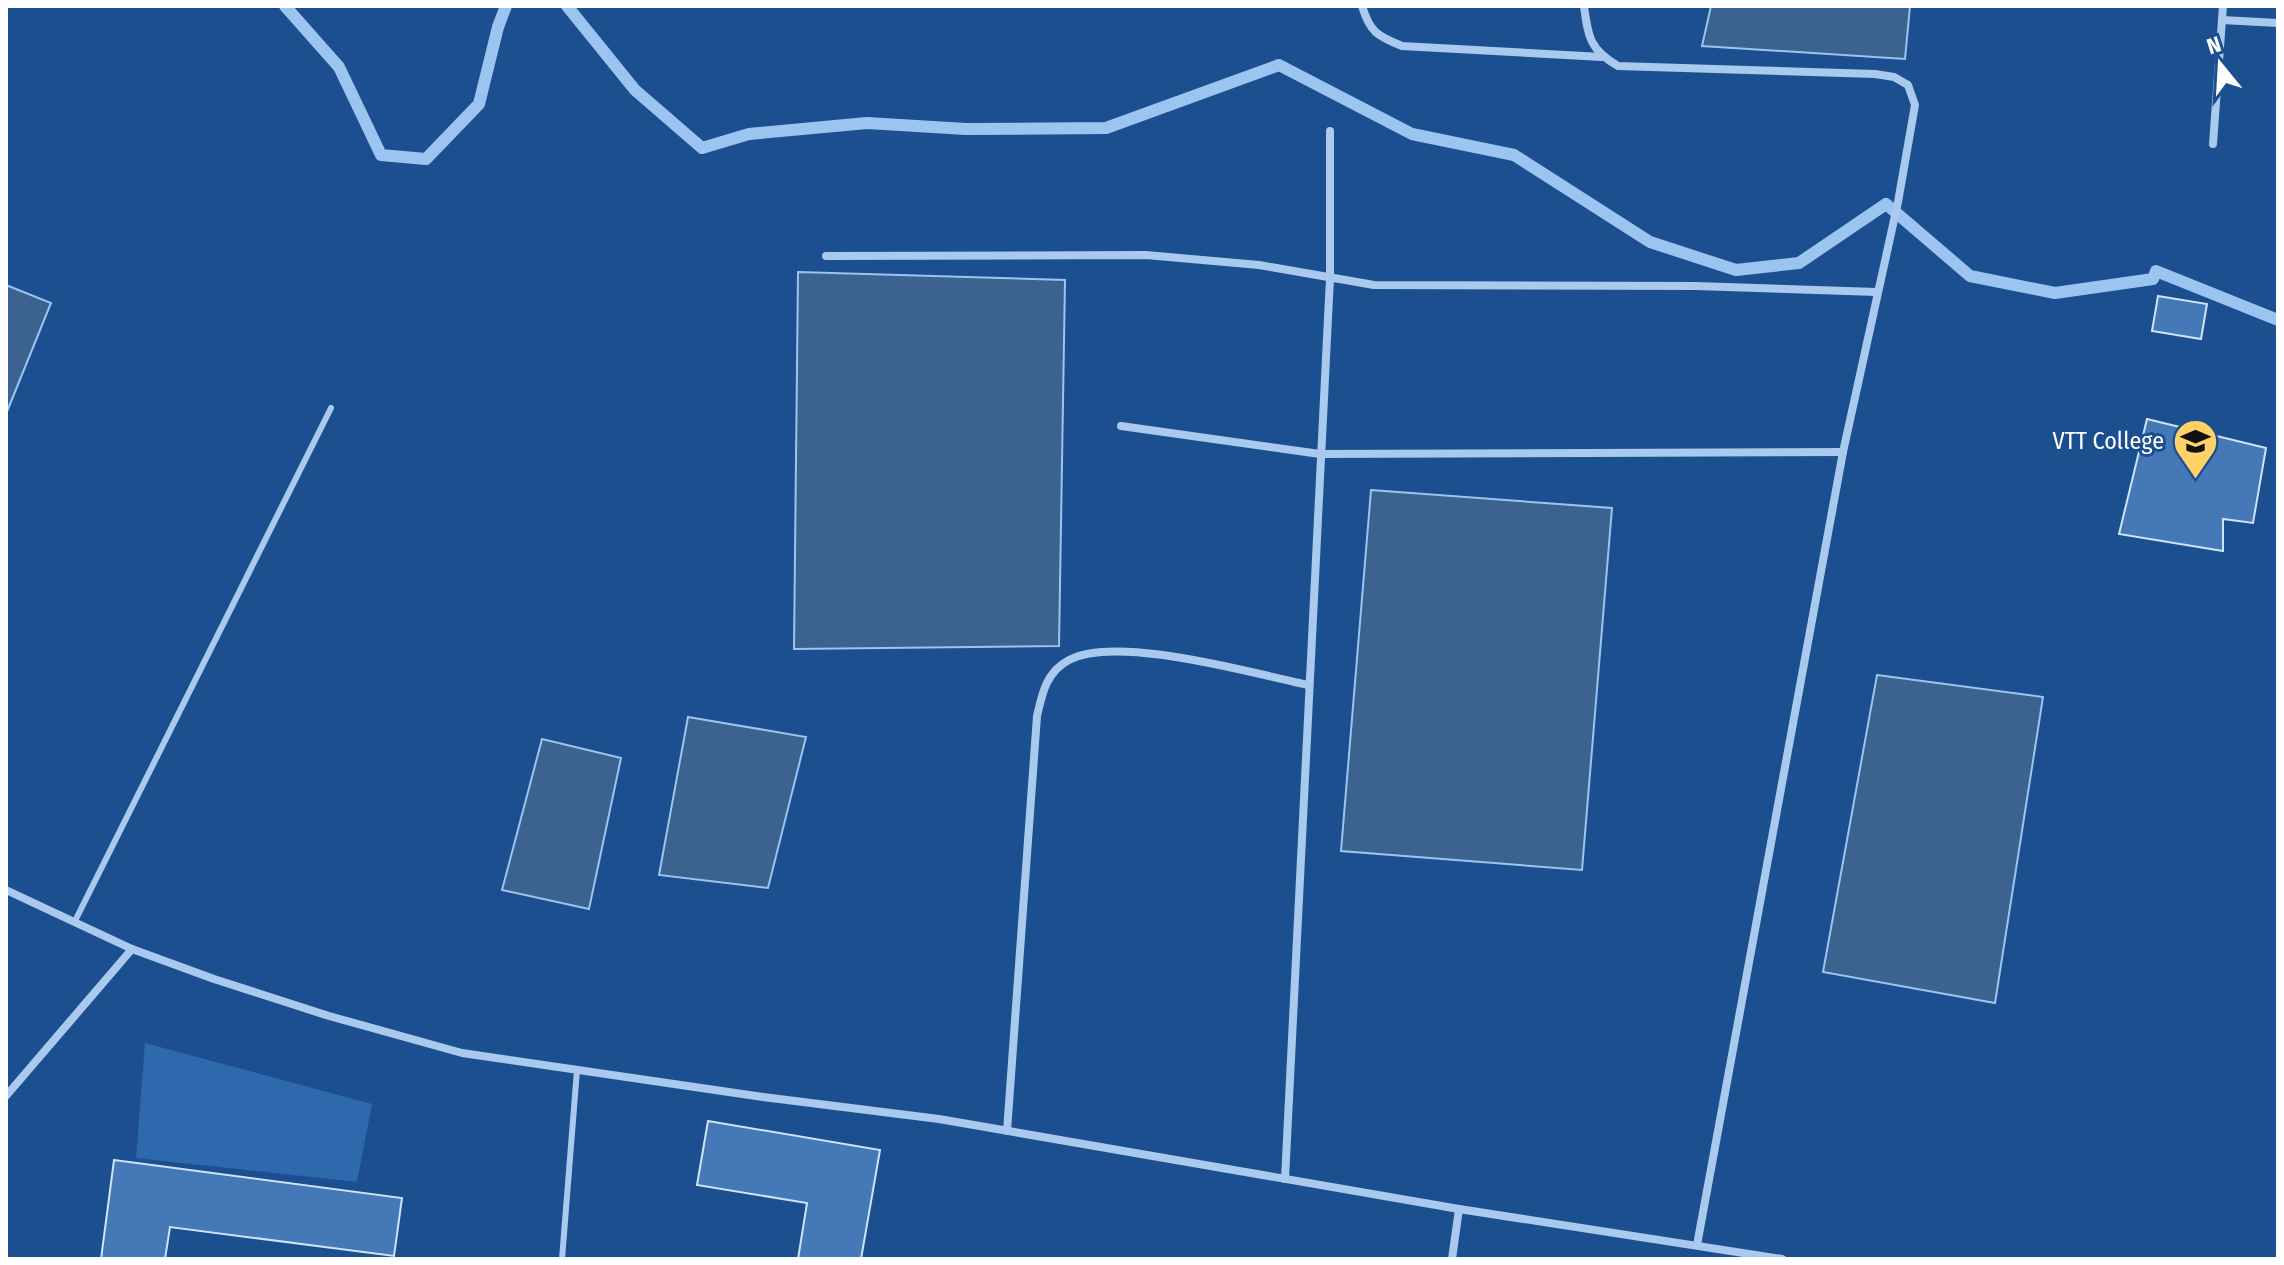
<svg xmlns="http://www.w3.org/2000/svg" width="2284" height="1265" font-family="'Fira Sans Condensed',sans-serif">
  <rect width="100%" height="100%" fill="#1b4f8f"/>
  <polygon fill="#2e69ad" points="145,1043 372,1104 357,1182 136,1158"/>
  <g fill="#3c6290" stroke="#9cc4f0" stroke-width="2">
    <polygon points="1711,6 1910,6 1905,59 1702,46"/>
    <polygon points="798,272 1065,280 1059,646 794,649"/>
    <polygon points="6,285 51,303 6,414"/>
    <polygon points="1371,490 1612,508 1582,870 1341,851"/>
    <polygon points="1877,675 2043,697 1995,1003 1823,972"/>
    <polygon points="688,717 806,737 768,888 659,875"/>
    <polygon points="542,739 621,758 589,909 502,890"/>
  </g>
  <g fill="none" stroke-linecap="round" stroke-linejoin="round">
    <g stroke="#9cc4f0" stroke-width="12">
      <polyline points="285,6 339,67 381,155 426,159 479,104 498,27 506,6"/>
      <polyline points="567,6 635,90 702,148 749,134 867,123 966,129 1106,128 1279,65 1412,134 1514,155 1650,242 1736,270 1799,263 1886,204 1970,276 2055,293 2153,279 2156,271 2278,320"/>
    </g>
  </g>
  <g fill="#4478b7" stroke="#cfe3fa" stroke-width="2">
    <polygon points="2158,296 2207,304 2201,339 2152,331"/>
    <polygon points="2147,419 2266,448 2253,523 2223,519 2223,551 2119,534"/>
    <polygon points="708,1121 880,1150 861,1259 798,1259 807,1203 697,1185"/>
    <polygon points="114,1160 402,1198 394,1256 170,1227 165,1259 101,1259"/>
  </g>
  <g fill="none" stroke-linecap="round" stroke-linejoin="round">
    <g stroke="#a9c9ee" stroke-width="6">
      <polyline points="75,921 331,408"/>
      <polyline points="562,1259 577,1070"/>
    </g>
    <g stroke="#a9c9ee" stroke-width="8">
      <path d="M1362,6C1370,32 1377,36 1402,46L1602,57"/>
      <path d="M1584,6C1588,37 1590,50 1618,66L1875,74L1894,77L1908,85L1915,105L1898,202L1843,452L1697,1245"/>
      <polyline points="2222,20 2278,23"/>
      <polyline points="2213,144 2223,6"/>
      <polyline points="826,256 1146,255 1259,265 1374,285 1695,286 1877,292"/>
      <polyline points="1121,426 1320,454 1843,452"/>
      <polyline points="6,890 132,949 214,979 329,1016 462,1053 763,1097 939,1119 1459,1209 1782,1259"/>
      <polyline points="6,1096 132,949"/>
      <path d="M1007,1131L1037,716C1042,694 1046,672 1069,660C1117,634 1254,674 1309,685"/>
      <polyline points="1285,1179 1330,278 1330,131"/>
      <polyline points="1452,1259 1459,1209"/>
    </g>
  </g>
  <defs>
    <symbol id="university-pin" viewBox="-11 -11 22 30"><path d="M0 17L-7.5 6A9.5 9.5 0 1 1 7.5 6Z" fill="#ffd166" stroke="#1b4f8f"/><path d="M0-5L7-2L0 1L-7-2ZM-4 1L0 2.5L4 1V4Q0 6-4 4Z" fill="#111"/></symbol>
  </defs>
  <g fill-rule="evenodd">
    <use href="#university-pin" x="2170" y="416" width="51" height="69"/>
  </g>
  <g text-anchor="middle" stroke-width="6" stroke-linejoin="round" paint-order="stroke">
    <g font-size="24" fill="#fff" stroke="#1b4f8f" text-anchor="end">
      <text x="2164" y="449">VTT College</text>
    </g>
  </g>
  <rect width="2284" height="1265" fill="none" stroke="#ffffff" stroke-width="16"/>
  <g transform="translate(2220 64) rotate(342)" stroke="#1b4f8f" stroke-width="6" paint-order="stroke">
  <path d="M0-6L14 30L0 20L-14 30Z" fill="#ffffff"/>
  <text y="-12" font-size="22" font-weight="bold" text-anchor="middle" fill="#ffffff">N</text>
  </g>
</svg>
